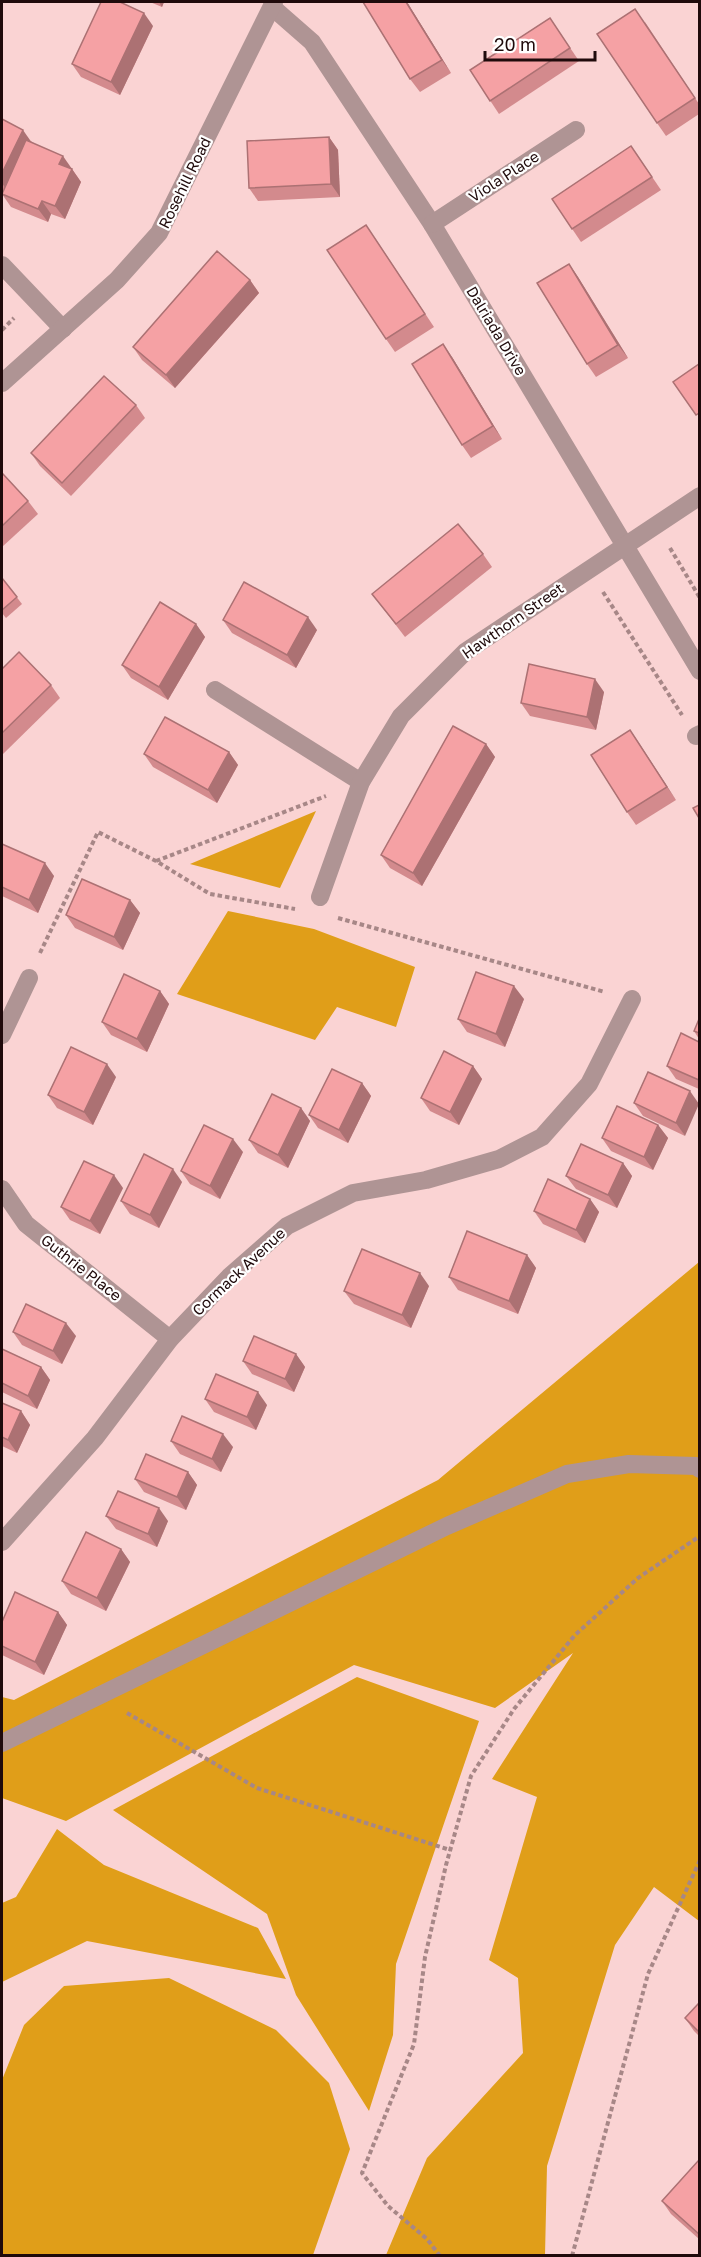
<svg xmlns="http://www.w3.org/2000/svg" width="701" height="2257" font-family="'Golos Text',sans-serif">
  <rect width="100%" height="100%" fill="#fad3d3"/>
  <g fill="#e09e19">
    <polygon points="316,811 280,888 190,864"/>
    <polygon points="228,911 314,929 415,967 396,1027 337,1007 315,1040 177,994"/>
    <polygon points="699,1262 699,1921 654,1887 615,1945 547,2166 545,2255 386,2255 427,2158 523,2053 518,1978 489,1960 537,1797 492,1779 573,1653 495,1708 354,1665 66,1821 2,1798 2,1697 14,1700 438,1480"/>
    <polygon points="357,1677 479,1721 396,1964 393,2035 369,2111 296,1995 267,1914 113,1810"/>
    <polygon points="57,1829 104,1865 258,1928 286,1979 87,1941 2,1982 2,1903 16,1897"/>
    <polygon points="169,1978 276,2030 329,2083 350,2149 313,2255 2,2255 2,2080 24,2025 64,1986"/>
  </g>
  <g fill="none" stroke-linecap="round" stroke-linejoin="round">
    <g stroke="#a78787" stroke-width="4" stroke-dasharray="4.5 3" stroke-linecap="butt">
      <polyline points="2,330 14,318"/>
      <polyline points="670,548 700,598"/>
      <polyline points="603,592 682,715"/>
      <polyline points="156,861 326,796"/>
      <polyline points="338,918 605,992"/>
      <polyline points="40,953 98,832 156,861 210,894 295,909"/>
      <polyline points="127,1713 257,1788 450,1850"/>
      <polyline points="440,2256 427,2239 388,2206 362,2173 414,2044 425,1957 446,1865 471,1776 514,1709 575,1635 638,1578 700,1536"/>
      <polyline points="572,2256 648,1974 700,1860"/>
    </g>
    <polyline stroke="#af9494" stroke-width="18" points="2,1743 447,1526 567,1474 629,1464 696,1466 700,1469"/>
    <g stroke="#af9494" stroke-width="18">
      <polyline points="272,7 312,42 432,224 700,671"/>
      <polyline points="432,224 576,130"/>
      <polyline points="2,265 63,329"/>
      <polyline points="2,383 117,280 159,233 274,2"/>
      <polyline points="215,690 361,782"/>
      <polyline points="696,736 700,734"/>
      <polyline points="320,897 361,782 401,716 465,652 700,496"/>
      <polyline points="2,1035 29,978"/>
      <polyline points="2,1189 26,1224 170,1339"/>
      <polyline points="2,1542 95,1438 170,1339 230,1276 287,1226 353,1193 426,1180 499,1159 542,1137 589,1084 632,999"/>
    </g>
  </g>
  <g fill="#d38a8d">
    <polygon points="150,2 164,2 162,7"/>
    <polygon points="407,2 451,73 420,92 410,79"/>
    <polygon points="550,18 579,61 499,114 470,70"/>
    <polygon points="645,22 699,104 699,114 666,136 657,123"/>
    <polygon points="153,26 120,95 81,77 72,64"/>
    <polygon points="2,119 32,142 72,169 81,182 65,219 51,214 48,222 11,207 2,194 4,190 2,189"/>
    <polygon points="329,137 338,150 340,197 258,201 249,188"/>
    <polygon points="631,146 661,190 581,242 552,199"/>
    <polygon points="375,238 434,327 395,352 386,339"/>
    <polygon points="569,264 578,277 628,358 596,377 587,364"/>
    <polygon points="250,280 259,293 175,388 142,360 133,347"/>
    <polygon points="452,357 502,439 471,458 462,445"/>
    <polygon points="136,405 145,418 71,496 40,466 31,453"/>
    <polygon points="2,476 28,501 38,514 2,547"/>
    <polygon points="483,554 492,567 405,637 372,594"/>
    <polygon points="2,578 22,604 6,618 2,613"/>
    <polygon points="223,620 317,630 296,668 232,633"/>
    <polygon points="196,624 205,637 168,700 131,678 122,665"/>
    <polygon points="2,669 51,685 60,698 2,755"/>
    <polygon points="604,692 596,730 530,716 521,703"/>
    <polygon points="630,730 676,800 636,825 627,812"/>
    <polygon points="486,744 495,757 422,886 390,868 381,855"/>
    <polygon points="229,752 238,765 217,803 153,767 144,754"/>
    <polygon points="2,844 54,876 38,913 2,896"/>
    <polygon points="130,900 140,913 123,950 75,928 66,915"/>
    <polygon points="160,991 169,1004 147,1052 111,1035 102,1022"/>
    <polygon points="524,999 505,1047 467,1032 458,1019"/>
    <polygon points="699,1019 699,1039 694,1031"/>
    <polygon points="699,1042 699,1089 676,1079 667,1066"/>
    <polygon points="473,1066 482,1079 459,1125 430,1111 421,1098"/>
    <polygon points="648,1072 685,1136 643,1116 634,1103"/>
    <polygon points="116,1077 93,1125 57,1108 48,1095"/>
    <polygon points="362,1083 371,1096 348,1143 318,1128 309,1115"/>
    <polygon points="301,1108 310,1121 288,1168 258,1153 249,1140"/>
    <polygon points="658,1125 668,1138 653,1170 611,1151 602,1138"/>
    <polygon points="243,1152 220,1199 190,1184 181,1171"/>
    <polygon points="623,1163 632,1176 617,1208 576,1189 566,1176"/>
    <polygon points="182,1182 159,1228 130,1214 121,1201"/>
    <polygon points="123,1188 100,1234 70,1220 61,1207"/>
    <polygon points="590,1199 599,1212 585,1243 543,1224 534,1211"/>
    <polygon points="527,1255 536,1268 518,1314 458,1290 449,1277"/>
    <polygon points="429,1286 411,1328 354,1304 344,1291"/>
    <polygon points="13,1332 76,1336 62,1364 22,1345"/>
    <polygon points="2,1349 41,1367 50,1380 37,1409 2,1392"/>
    <polygon points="296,1354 305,1367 294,1392 252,1374 243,1361"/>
    <polygon points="205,1399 267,1405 256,1430 214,1412"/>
    <polygon points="2,1403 21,1411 30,1425 17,1453 2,1446"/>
    <polygon points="171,1441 233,1447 221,1472 180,1454"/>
    <polygon points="188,1472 197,1485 186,1510 144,1492 135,1479"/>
    <polygon points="106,1516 168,1521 157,1547 116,1529"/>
    <polygon points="121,1549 130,1562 106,1611 71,1594 62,1581"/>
    <polygon points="58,1612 67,1625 44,1675 2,1655 2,1622"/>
    <polygon points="699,2003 699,2036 694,2031 685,2018"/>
    <polygon points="699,2162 699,2239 671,2214 662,2201"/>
  </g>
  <g fill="#ac7173">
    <polygon points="159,2 164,2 162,7"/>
    <polygon points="406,2 407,2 451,73 442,60"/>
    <polygon points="144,13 153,26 120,95 111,82"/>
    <polygon points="23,130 32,143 8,192 2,183 2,173"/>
    <polygon points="329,137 338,150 340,197 331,184"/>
    <polygon points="63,156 81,182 65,219 55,206 59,164"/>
    <polygon points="42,201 51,214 48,222 38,209"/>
    <polygon points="569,264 578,277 628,358 618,345"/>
    <polygon points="250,280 259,293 175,388 166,375"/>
    <polygon points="443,344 452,357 502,439 493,426"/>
    <polygon points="308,617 317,630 296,668 287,655"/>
    <polygon points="196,624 205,637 168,700 159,687"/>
    <polygon points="595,679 604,692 596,730 587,717"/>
    <polygon points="630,730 639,743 676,800 667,787"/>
    <polygon points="486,744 495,757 422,886 413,873"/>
    <polygon points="229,752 238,765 217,803 208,790"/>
    <polygon points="45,863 54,876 38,913 29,900"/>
    <polygon points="130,900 140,913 123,950 114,937"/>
    <polygon points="514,986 524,999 505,1047 496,1034"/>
    <polygon points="160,991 169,1004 147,1052 137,1039"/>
    <polygon points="107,1064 116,1077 93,1125 84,1112"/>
    <polygon points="473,1066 482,1079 459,1125 450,1112"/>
    <polygon points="362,1083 371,1096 348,1143 339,1130"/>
    <polygon points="690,1091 699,1104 685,1136 676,1123"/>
    <polygon points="301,1108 310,1121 288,1168 278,1155"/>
    <polygon points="658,1125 668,1138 653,1170 644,1157"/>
    <polygon points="233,1139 243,1152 220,1199 210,1186"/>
    <polygon points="623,1163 632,1176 617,1208 608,1195"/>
    <polygon points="173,1169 182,1182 159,1228 150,1215"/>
    <polygon points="114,1175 123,1188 100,1234 90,1221"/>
    <polygon points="590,1199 599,1212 585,1243 576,1230"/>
    <polygon points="527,1255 536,1268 518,1314 509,1301"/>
    <polygon points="420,1273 429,1286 411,1328 402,1315"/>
    <polygon points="66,1323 76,1336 62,1364 53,1351"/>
    <polygon points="296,1354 305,1367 294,1392 285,1379"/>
    <polygon points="41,1367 50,1380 37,1409 28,1396"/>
    <polygon points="258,1392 267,1405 256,1430 247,1417"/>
    <polygon points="21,1411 30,1425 17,1453 8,1440"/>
    <polygon points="223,1434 233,1447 221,1472 212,1459"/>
    <polygon points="188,1472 197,1485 186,1510 177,1497"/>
    <polygon points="159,1508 168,1521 157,1547 148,1534"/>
    <polygon points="121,1549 130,1562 106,1611 97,1598"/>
    <polygon points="58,1612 67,1625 44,1675 35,1662"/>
  </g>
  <g fill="#f5a1a4" stroke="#ac7173" stroke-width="1.5">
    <polygon points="101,2 120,2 144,13 111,82 72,64"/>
    <polygon points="363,2 406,2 442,60 410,79"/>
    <polygon points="635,9 695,98 657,123 597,34"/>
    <polygon points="550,18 570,48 490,101 470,70"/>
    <polygon points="2,119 23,130 2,173"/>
    <polygon points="329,137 331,184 249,188 247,141"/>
    <polygon points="26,140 63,156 59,164 72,169 55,206 42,201 38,209 2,194"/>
    <polygon points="631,146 652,177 572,229 552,199"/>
    <polygon points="366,225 425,314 386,339 327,250"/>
    <polygon points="217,251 250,280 166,375 133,347"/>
    <polygon points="569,264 618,345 587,364 537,283"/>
    <polygon points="443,344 493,426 462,445 412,364"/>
    <polygon points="699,364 699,413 696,415 673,382"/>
    <polygon points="104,376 136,405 62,483 31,453"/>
    <polygon points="3,474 28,501 2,526 2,476"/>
    <polygon points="458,524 483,554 396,624 372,594"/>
    <polygon points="2,578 17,597 2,610"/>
    <polygon points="244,582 308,617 287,655 223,620"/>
    <polygon points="160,602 196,624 159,687 122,665"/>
    <polygon points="19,652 51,685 2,733 2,669"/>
    <polygon points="529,664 595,679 587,717 521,703"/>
    <polygon points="165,717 229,752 208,790 144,754"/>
    <polygon points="453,726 486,744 413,873 381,855"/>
    <polygon points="630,730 667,787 627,812 591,755"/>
    <polygon points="699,805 699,818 693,808"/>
    <polygon points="2,844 45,863 29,900 2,887"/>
    <polygon points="82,879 130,900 114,937 66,915"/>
    <polygon points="476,972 514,986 496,1034 458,1019"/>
    <polygon points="124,974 160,991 137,1039 102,1022"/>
    <polygon points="699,1019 699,1033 694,1031"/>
    <polygon points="681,1033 699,1042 699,1080 667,1066"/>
    <polygon points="71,1047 107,1064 84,1112 48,1095"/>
    <polygon points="444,1051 473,1066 450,1112 421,1098"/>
    <polygon points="332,1069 362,1083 339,1130 309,1115"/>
    <polygon points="648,1072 690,1091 676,1123 634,1103"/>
    <polygon points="272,1094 301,1108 278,1155 249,1140"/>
    <polygon points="617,1106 658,1125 644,1157 602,1138"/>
    <polygon points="204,1125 233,1139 210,1186 181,1171"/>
    <polygon points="581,1144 623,1163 608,1195 566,1176"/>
    <polygon points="144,1154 173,1169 150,1215 121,1201"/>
    <polygon points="84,1161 114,1175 90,1221 61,1207"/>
    <polygon points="548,1179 590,1199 576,1230 534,1211"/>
    <polygon points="467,1231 527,1255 509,1301 449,1277"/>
    <polygon points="362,1249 420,1273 402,1315 344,1291"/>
    <polygon points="26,1304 66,1323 53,1351 13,1332"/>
    <polygon points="254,1336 296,1354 285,1379 243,1361"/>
    <polygon points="2,1349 41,1367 28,1396 2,1383"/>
    <polygon points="216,1374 258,1392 247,1417 205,1399"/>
    <polygon points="2,1403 21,1411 8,1440 2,1437"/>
    <polygon points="182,1416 223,1434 212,1459 171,1441"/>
    <polygon points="146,1454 188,1472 177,1497 135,1479"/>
    <polygon points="118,1491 159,1508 148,1534 106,1516"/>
    <polygon points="86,1532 121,1549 97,1598 62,1581"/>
    <polygon points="15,1592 58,1612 35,1662 2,1646 2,1622"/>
    <polygon points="699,2003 699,2032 685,2018"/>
    <polygon points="698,2161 699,2162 699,2234 662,2201"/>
  </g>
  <g text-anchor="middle" stroke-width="4.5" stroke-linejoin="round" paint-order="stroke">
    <g font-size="15" fill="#1f0a0b" stroke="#fff">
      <text transform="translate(504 177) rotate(-33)" y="5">Viola Place</text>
      <text transform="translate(185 183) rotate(-64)" y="5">Rosehill Road</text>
      <text transform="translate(496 331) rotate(59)" y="5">Dalriada Drive</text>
      <text transform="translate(513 621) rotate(-35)" y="5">Hawthorn Street</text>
      <text transform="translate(81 1268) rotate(38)" y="5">Guthrie Place</text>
      <text transform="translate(239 1272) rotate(-43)" y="5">Cormack Avenue</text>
    </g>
  </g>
  <rect width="701" height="2257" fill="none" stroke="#1f0a0b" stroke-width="6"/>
  <path d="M485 51v9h110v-9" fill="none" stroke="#1f0a0b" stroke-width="3"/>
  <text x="494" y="51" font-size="18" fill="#1f0a0b" stroke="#ffffff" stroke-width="4.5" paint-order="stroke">20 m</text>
</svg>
